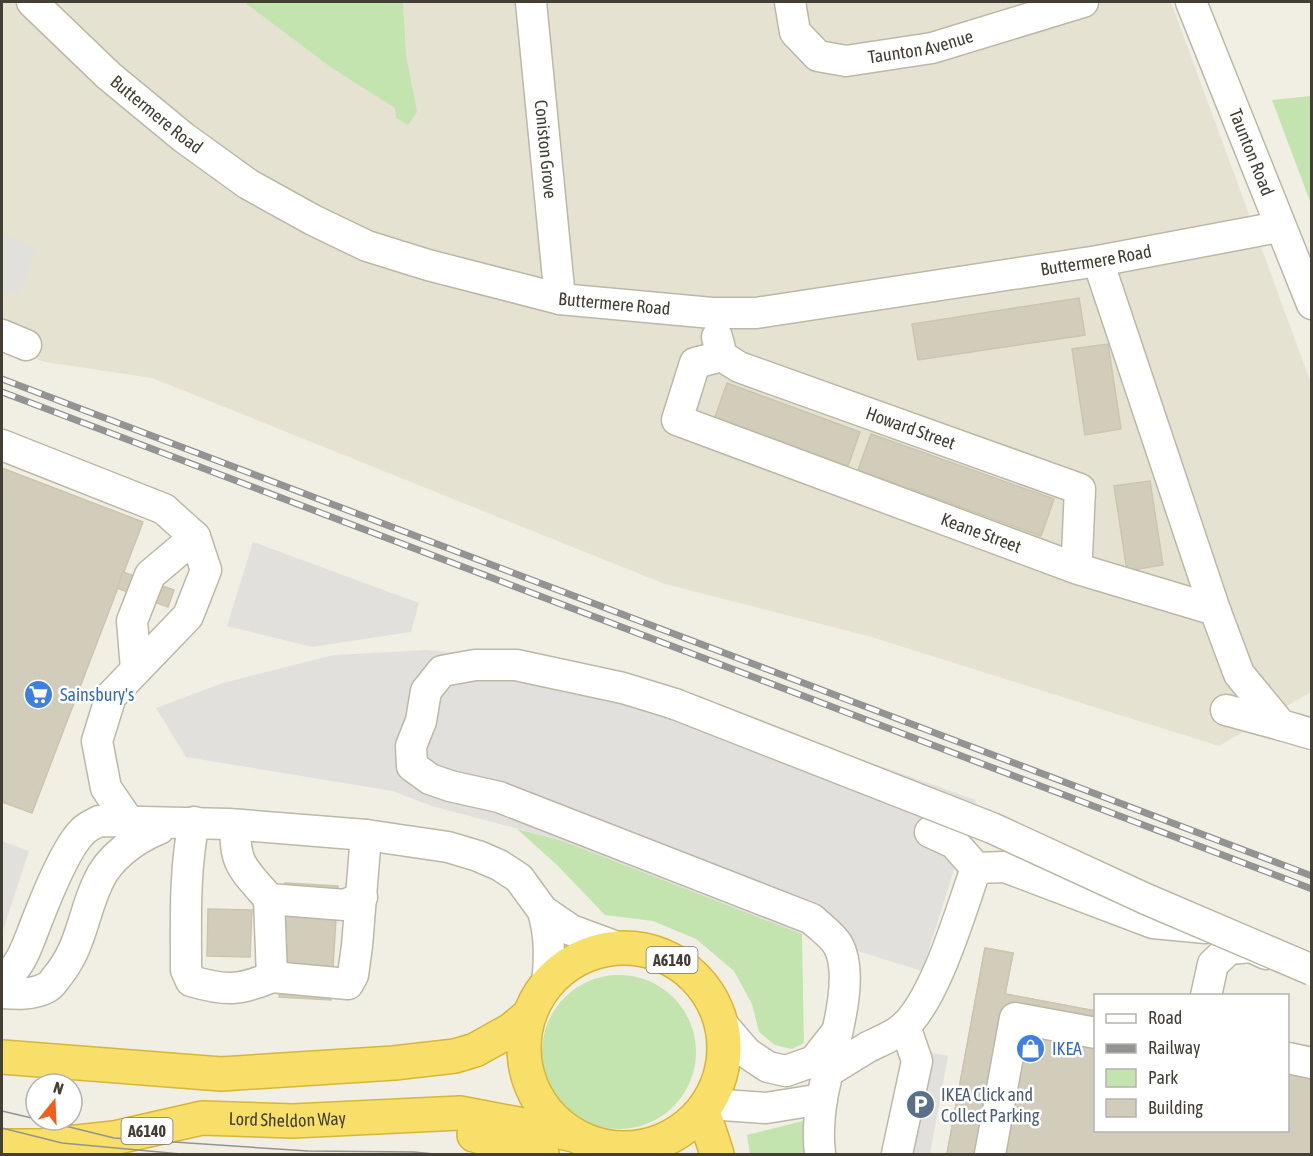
<svg xmlns="http://www.w3.org/2000/svg" width="1313" height="1156" font-family="'Asap Condensed',sans-serif">
  <rect width="100%" height="100%" fill="#f1efe4"/>
  <polygon fill="#e5e2d2" points="2,2 1171,2 1311,383 1311,692 1219,746 868,636 665,584 152,378 45,362 2,347"/>
  <g fill="#c3e4ae">
    <polygon points="244,2 403,2 406,55 417,112 408,125 396,118 395,108 332,68"/>
    <polygon points="1311,96 1312,96 1311,204 1272,100"/>
    <polygon points="517,829 563,841 802,934 804,1043 792,1049 775,1045 759,1032 752,1004 734,971 696,939 653,921 605,915 557,865"/>
    <circle cx="619" cy="1052" r="77"/>
    <polygon points="807,1120 812,1154 750,1154 747,1135"/>
  </g>
  <g fill="#e2e0dc">
    <polygon points="2,234 37,248 19,296 2,289"/>
    <polygon points="253,542 419,603 411,632 312,647 227,626"/>
    <polygon points="426,650 546,660 641,677 801,738 976,800 922,971 802,934 563,841 432,806 392,791 186,757 156,708 223,683 333,655"/>
    <polygon points="2,841 29,851 2,933"/>
    <polygon points="913,1049 948,1056 930,1154 891,1154"/>
  </g>
  <g fill="#d2ccba" stroke="#ccc5ad" stroke-width="1.5">
    <polygon points="1079,298 1085,335 918,360 912,324"/>
    <polygon points="1108,344 1121,429 1085,435 1072,349"/>
    <polygon points="727,383 860,432 848,466 715,417"/>
    <polygon points="871,434 1054,499 1041,536 858,470"/>
    <polygon points="2,468 143,522 32,813 2,802"/>
    <polygon points="1150,481 1163,565 1127,571 1114,486"/>
    <polygon points="123,572 174,590 168,607 117,588"/>
    <polygon points="285,883 338,886 331,1000 279,997"/>
    <polygon points="208,909 252,910 250,957 207,956"/>
    <polygon points="985,948 1013,953 1005,994 1096,1011 1096,1130 1288,1130 1288,1047 1312,1052 1312,1154 947,1154"/>
    <polygon points="985,948 1013,953 1005,994 1096,1011 1096,1130 1288,1130 1288,1047 1312,1052 1312,1154 947,1154"/>
  </g>
  <g fill="none" stroke-linecap="round" stroke-linejoin="round">
    <defs>
      <g id="minor">
        <path id="s1" d="M32,2L109,76L183,137L248,184L313,220L367,246L428,265L560,299L712,313H756L1098,261L1279,227"/>
        <path id="s2" d="M531,2L560,299"/>
        <path id="s3" d="M790,2L795,32L818,56L846,61L932,48L1083,2"/>
        <path id="s4" d="M1191,2L1312,304"/>
        <polyline points="1098,261 1215,610"/>
        <polyline points="2,335 26,345"/>
        <path id="s5" d="M717,337L722,356L739,367L1080,489L1077,555"/>
        <path id="s6" d="M722,356L695,363L677,420L1078,569L1215,610L1239,674L1281,725L1312,734"/>
        <polyline points="2,445 164,509 195,537 206,570 188,616 111,696 97,741 106,788 136,832"/>
        <polyline points="136,669 132,621 150,575 195,537"/>
        <path d="M675,704L623,688L516,665H475L442,671L426,691L421,721L411,746L412,766L430,779L450,786L499,797L812,919C820,927 832,935 838,945C858,981 828,1060 822,1099C819,1117 818,1137 820,1154"/>
        <polyline points="1226,710 1281,725"/>
        <path d="M194,822C184,871 186,921 186,970L191,981C225,991 239,991 272,977"/>
        <path d="M236,825C233,865 245,870 269,899L345,905L362,897"/>
        <polyline points="976,868 1005,867 1153,923 1206,928"/>
        <polyline points="269,899 272,977 348,984 353,975 357,946 366,835"/>
        <path d="M543,911C550,937 550,956 547,983"/>
        <path d="M2,982C23,964 28,943 38,918C47,895 67,846 83,831C88,826 94,824 99,821L229,824L366,835L448,847L478,856L499,865L519,878L543,911L571,930L617,947"/>
        <path d="M2,993C17,994 32,995 46,988C51,986 53,982 56,978C82,947 82,916 98,882C109,857 135,839 159,829"/>
        <polyline points="1206,996 1213,964 1229,949 1251,947 1266,954"/>
        <polyline points="722,1024 747,1053 768,1067 786,1071 814,1061 836,1033"/>
        <polyline points="1288,1058 1312,1063"/>
        <path d="M829,1071C842,1063 855,1055 868,1047C880,1041 894,1036 904,1027C936,998 961,910 976,868L954,843L930,832"/>
        <polyline points="708,1104 766,1108 822,1099"/>
        <polyline points="897,1154 917,1061 905,1026"/>
        <polyline points="990,1154 1015,1018 1096,1033"/>
      </g>
      <g id="highway">
        <circle cx="624" cy="1048" r="100"/>
        <polyline points="2,1057 221,1074 394,1063 455,1056 475,1050 511,1030 528,1016"/>
        <polyline points="703,1111 717,1154"/>
        <polyline points="474,1135 542,1154"/>
        <path id="s7" d="M2,1146H40L114,1138L202,1118L293,1121L460,1113L570,1134"/>
      </g>
    </defs>
    <use href="#minor" stroke="#bcb8a7" stroke-width="33"/>
    <use href="#highway" stroke="#d6b639" stroke-width="36"/>
    <use href="#minor" stroke="#fff" stroke-width="30"/>
    <use href="#highway" stroke="#f7df69" stroke-width="33"/>
    <g stroke="#939393" stroke-width="1.5">
      <polyline points="2,1111 36,1119"/>
      <polyline points="41,1120 114,1138 308,1151 414,1152 434,1154"/>
      <polyline points="2,1128 62,1143 181,1154"/>
    </g>
    <defs>
      <g id="rail">
        <polyline points="2,379 1312,876"/>
        <polyline points="2,392 1312,889"/>
      </g>
    </defs>
    <use href="#rail" stroke="#939393" stroke-width="7"/>
    <use href="#rail" stroke="#fff" stroke-width="4.5" stroke-dasharray="14" stroke-linecap="butt"/>
    <defs>
      <polyline id="minor-bridge" points="675,704 992,828 1146,899 1312,970"/>
    </defs>
    <use href="#minor-bridge" stroke="#bcb8a7" stroke-width="33" stroke-linecap="butt"/>
    <use href="#minor-bridge" stroke="#fff" stroke-width="30"/>
  </g>
  <defs>
    <symbol id="supermarket-disc" viewBox="-11 -11 22 22"><circle r="9.5" fill="#3f7fe0" stroke="#fff"/><path d="M-6-5.5h2.5l.6 2H6L4.5 2H-2.5L-4.4-4H-6ZM-1.5 3.2a1.3 1.3 0 1 0 .1 0ZM3 3.2a1.3 1.3 0 1 0 .1 0Z" fill="#fff"/></symbol>
    <symbol id="shop-disc" viewBox="-11 -11 22 22"><circle r="9.5" fill="#3f7fe0" stroke="#fff"/><path d="M-5-2.5h2.3a2.7 3.5 0 0 1 5.4 0H5L5.5 6h-11ZM-1.5-2.5h3a1.5 2.3 0 0 0-3 0Z" fill="#fff"/></symbol>
    <symbol id="parking-disc" viewBox="-11 -11 22 22"><circle r="9.5" fill="#5c6f8a" stroke="#fff"/><path d="M-3.5-5.5H1a3.5 3.5 0 0 1 0 7H-1V5.5H-3.5ZM-1-3.4V-.6H.8a1.4 1.4 0 0 0 0-2.8Z" fill="#fff"/></symbol>
  </defs>
  <g fill-rule="evenodd">
    <use href="#supermarket-disc" x="22" y="678" width="33" height="33"/>
    <use href="#shop-disc" x="1014" y="1032" width="33" height="33"/>
    <use href="#parking-disc" x="904" y="1088" width="33" height="33"/>
  </g>
  <g text-anchor="middle" stroke-width="5" stroke-linejoin="round" paint-order="stroke">
    <g fill="#fff" stroke="#7b7971" stroke-width="1.5">
      <rect x="646.5" y="947" width="51" height="26" rx="4.5"/>
      <rect x="121.5" y="1118" width="51" height="26" rx="4.5"/>
    </g>
    <g font-size="16" font-weight="bold" fill="#433f34">
      <text x="672" y="966">A6140</text>
      <text x="147" y="1137">A6140</text>
    </g>
    <g font-size="18" fill="#433f34" stroke="#fff">
      <text dy="6" stroke="none"><textPath href="#s3" startOffset="168">Taunton Avenue</textPath></text>
      <text dy="6" stroke="none"><textPath href="#s1" startOffset="168">Buttermere Road</textPath></text>
      <text dy="6" stroke="none"><textPath href="#s2" startOffset="148">Coniston Grove</textPath></text>
      <text dy="6" stroke="none"><textPath href="#s4" startOffset="162">Taunton Road</textPath></text>
      <text dy="6" stroke="none"><textPath href="#s1" startOffset="1158">Buttermere Road</textPath></text>
      <text dy="6" stroke="none"><textPath href="#s1" startOffset="672">Buttermere Road</textPath></text>
      <text dy="6" stroke="none"><textPath href="#s5" startOffset="222">Howard Street</textPath></text>
      <text dy="6" stroke="none"><textPath href="#s6" startOffset="412">Keane Street</textPath></text>
      <text dy="6" stroke="none"><textPath href="#s7" startOffset="288">Lord Sheldon Way</textPath></text>
    </g>
    <g font-size="18" fill="#366cbe" stroke="#fff" text-anchor="start">
      <text x="60" y="701">Sainsbury's</text>
      <text x="1052" y="1055">IKEA</text>
    </g>
    <g font-size="18" fill="#4e5e75" stroke="#fff" text-anchor="start">
      <text x="941" y="1101">IKEA Click and<tspan x="941" dy="21">Collect Parking</tspan></text>
    </g>
  </g>
  <rect width="1313" height="1156" fill="none" stroke="#433f34" stroke-width="6"/>
  <rect x="1094" y="994" width="195" height="138" fill="#ffffff" stroke="#b4b2ae" stroke-width="1.5"/>
  <rect x="1106" y="1014" width="30" height="9" fill="#ffffff" stroke="#b4b2ae" stroke-width="1.5"/>
  <text x="1148" y="1024" font-size="18" fill="#433f34">Road</text>
  <rect x="1106" y="1044" width="30" height="9" fill="#939393" stroke="#b4b2ae" stroke-width="1.5"/>
  <text x="1148" y="1054" font-size="18" fill="#433f34">Railway</text>
  <rect x="1106" y="1069" width="30" height="18" fill="#c3e4ae" stroke="#b4b2ae" stroke-width="1.5"/>
  <text x="1148" y="1084" font-size="18" fill="#433f34">Park</text>
  <rect x="1106" y="1099" width="30" height="18" fill="#d2ccba" stroke="#b4b2ae" stroke-width="1.5"/>
  <text x="1148" y="1114" font-size="18" fill="#433f34">Building</text>
  <g transform="translate(54 1102) rotate(18)"><circle r="28" fill="#ffffff" stroke="#b4b2ae" stroke-width="1.5"/>
  <path d="M0-4.5L10 22L0 15L-10 22Z" fill="#f05f1c"/>
  <text y="-9" font-size="16" font-weight="bold" text-anchor="middle" fill="#433f34">N</text>
  </g>
</svg>
